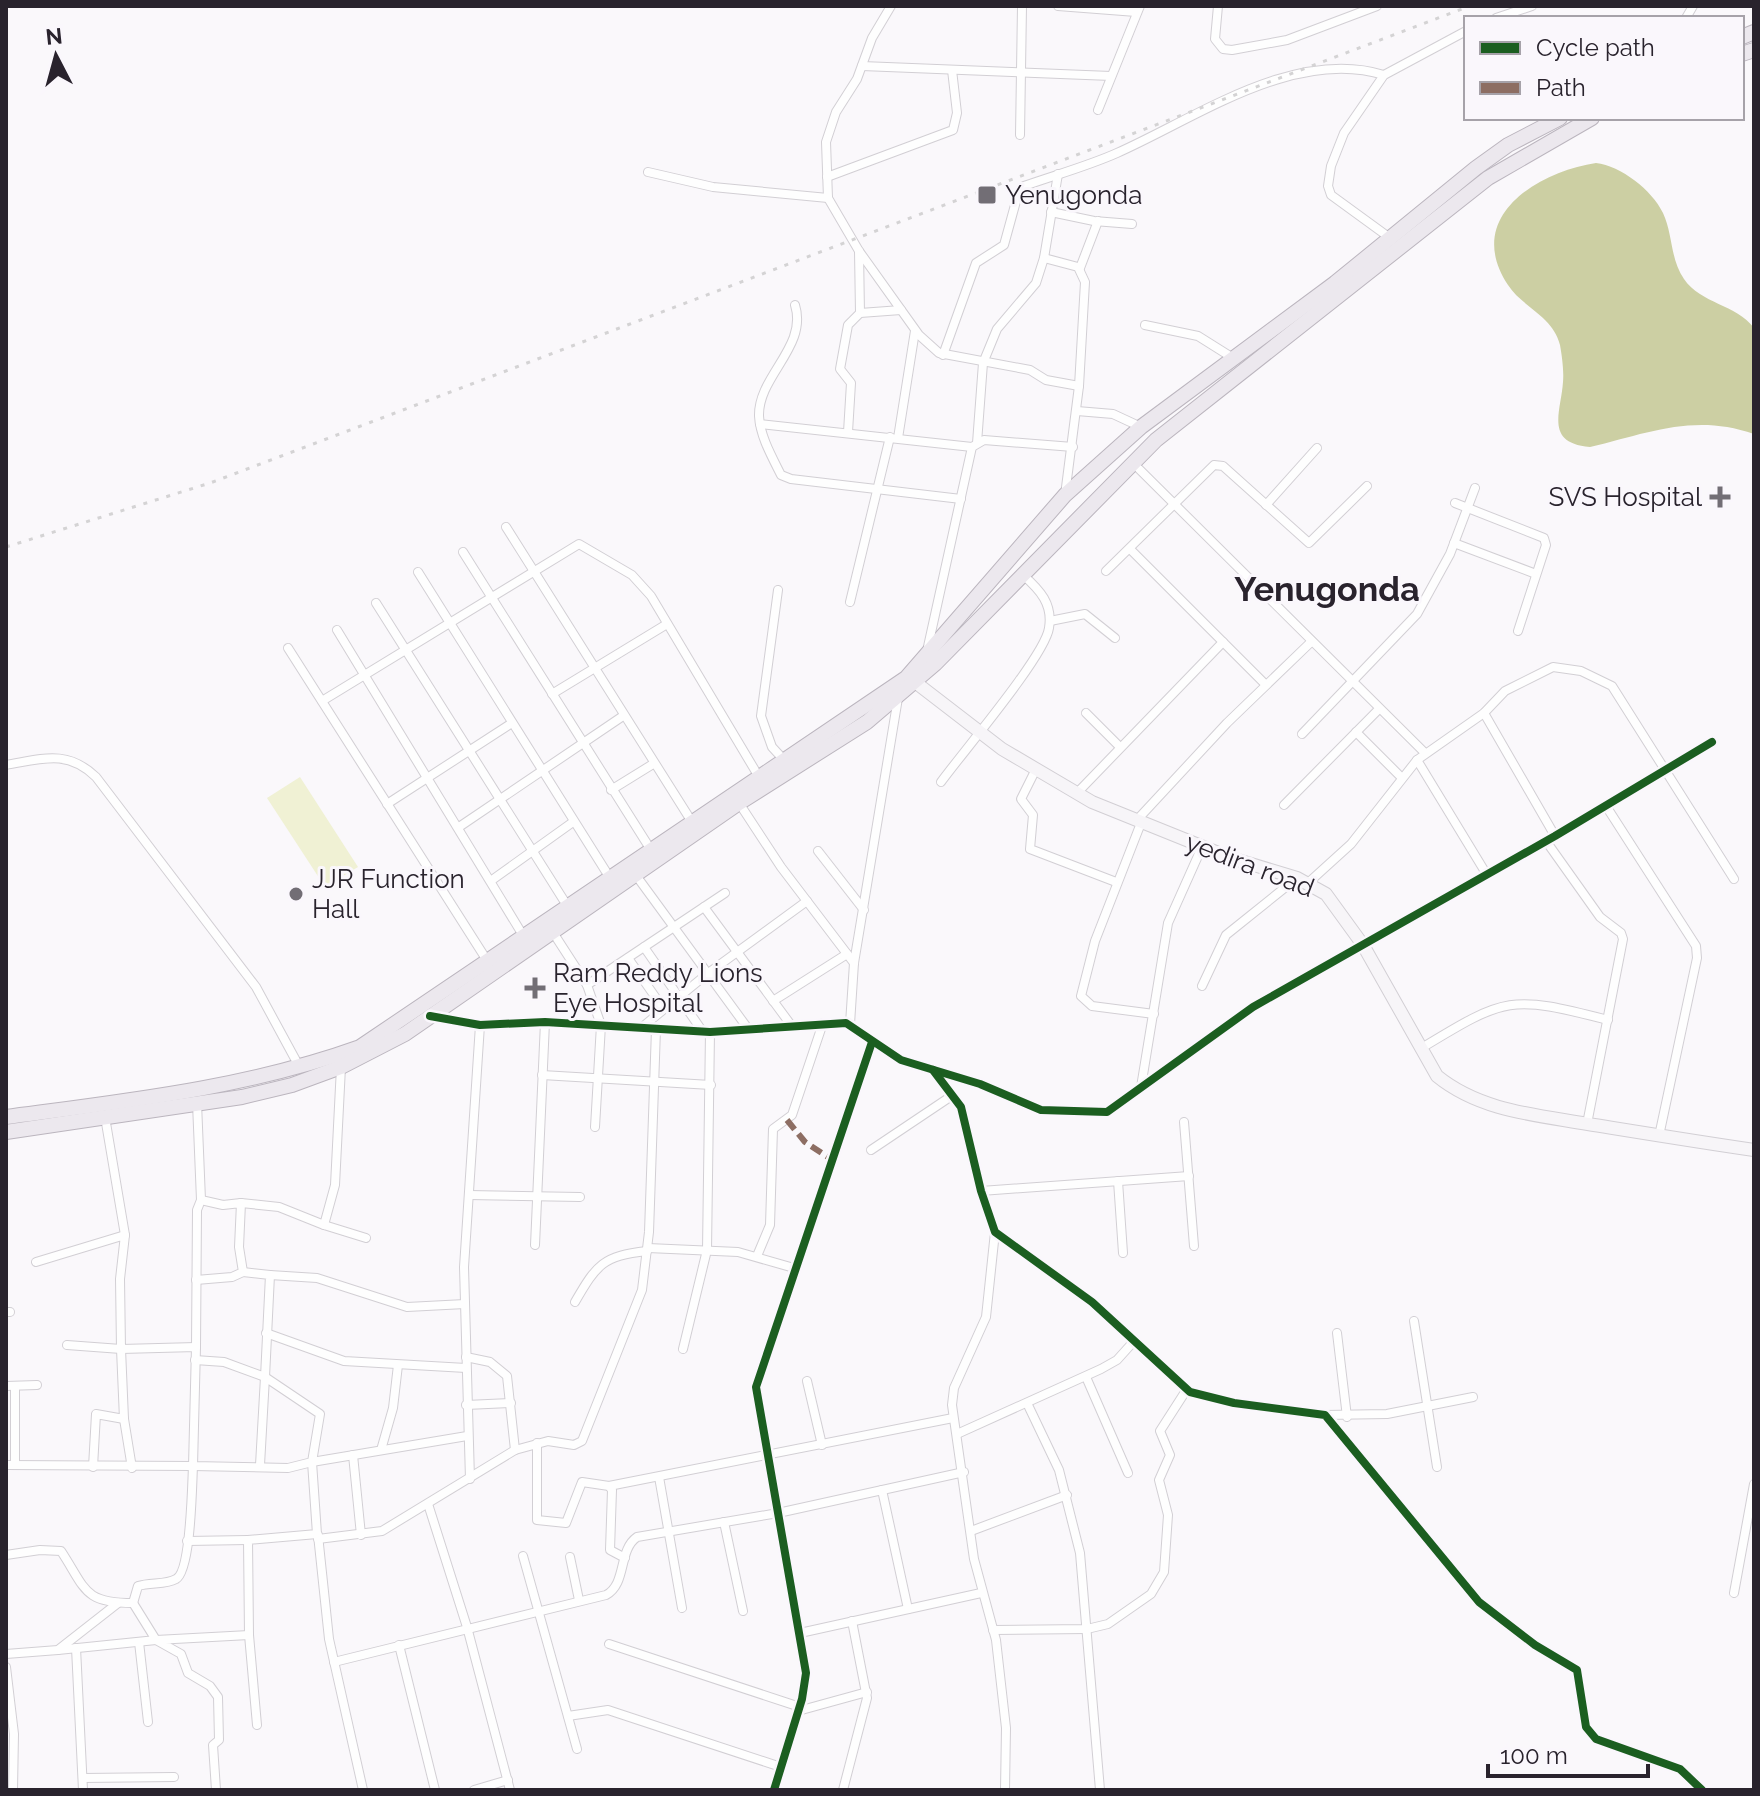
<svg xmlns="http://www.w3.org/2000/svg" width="1760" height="1796" font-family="Raleway,sans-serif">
  <rect width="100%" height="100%" fill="#faf8fb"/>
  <polygon fill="#f0f1d4" points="300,777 358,867 325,887 267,798"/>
  <path fill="#cccfa3" d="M1596,163C1621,166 1652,190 1663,213C1673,234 1670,259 1684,279C1701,304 1736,304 1754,328V434C1695,413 1648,433 1590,447C1544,443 1561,412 1563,382C1564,371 1562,356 1560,345C1553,316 1523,308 1508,285C1463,217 1537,172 1596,163Z"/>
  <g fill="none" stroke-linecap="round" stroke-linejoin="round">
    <defs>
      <g id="minor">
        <polyline points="891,6 872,38 857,79 836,112 826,142 828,198 859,251 919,335 939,353 1030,370 1046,380 1079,386"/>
        <polyline points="1058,6 1136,12"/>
        <polyline points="1218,6 1215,39 1223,49 1232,50 1287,40 1377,6"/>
        <polyline points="1496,18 1532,6"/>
        <polyline points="1686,18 1693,6"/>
        <polyline points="862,66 1111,76"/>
        <polyline points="1098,110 1140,6"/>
        <polyline points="1020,135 1022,6"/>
        <polyline points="648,172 713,187 828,198"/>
        <polyline points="827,177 953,130 957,113 952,70"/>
        <polyline points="1051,212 1094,221 1132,224"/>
        <polyline points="1390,238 1331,195 1328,186 1331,166 1344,133 1384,75 1466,31"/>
        <polyline points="859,251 860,313"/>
        <polyline points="1044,258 1078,267 1085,282 1079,386 1065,495"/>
        <polyline points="1080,268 1098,221"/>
        <path d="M795,305C808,347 758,376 759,416C760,436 772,457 781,475L791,479L961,499"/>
        <polyline points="1145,325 1198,336 1233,358"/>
        <path d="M943,355L976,263L1004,245L1018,194L1024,186C1055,175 1088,166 1117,153C1196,118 1295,47 1384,75"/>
        <polyline points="1077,411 1113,414 1141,427"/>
        <polyline points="760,424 972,447"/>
        <polyline points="848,432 851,383 840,369 848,325 860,313 901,310"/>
        <polyline points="898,438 915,331"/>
        <polyline points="977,443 983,363 997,329 1036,283 1044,258 1058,174"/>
        <polyline points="1133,463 1425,753"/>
        <polyline points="1455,503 1544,538 1546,545 1518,631"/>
        <polyline points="1266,505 1317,448"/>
        <polyline points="506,527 692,822"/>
        <polyline points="1454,543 1536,574"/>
        <polyline points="1130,549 1266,685"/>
        <polyline points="463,552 651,850"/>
        <polyline points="1106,571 1214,465 1223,466 1309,543 1367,486"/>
        <polyline points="418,572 610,878"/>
        <polyline points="778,590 761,716 772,747 784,760"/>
        <polyline points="850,602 890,437"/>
        <polyline points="376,603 568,907"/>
        <polyline points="1050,621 1085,614 1115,638"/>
        <polyline points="337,630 524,937"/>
        <polyline points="288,648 488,962"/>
        <polyline points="927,651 972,447 984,440 1073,447"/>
        <polyline points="552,694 667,624"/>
        <polyline points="322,701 579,544 632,575 651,596 759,777"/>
        <polyline points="1086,713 1120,747"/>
        <polyline points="1484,713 1555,836"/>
        <polyline points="1356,732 1401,777"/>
        <polyline points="1302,734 1417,614 1450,554 1475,488"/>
        <polyline points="1417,760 1487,875"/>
        <path d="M6,765C42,759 67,749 96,777L256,987L300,1068"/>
        <polyline points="1036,769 1021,799 1033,815 1030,849 1116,882"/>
        <path d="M941,782C962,753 1045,656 1049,628C1053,604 1040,590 1023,575"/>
        <polyline points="611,790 653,764"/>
        <polyline points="1077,793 1223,642"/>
        <polyline points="739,803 781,867 854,963"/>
        <polyline points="387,804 512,723"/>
        <polyline points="1284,805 1379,709"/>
        <polyline points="1606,806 1696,946 1697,958 1659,1136"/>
        <polyline points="1136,821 1227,723 1311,642"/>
        <polyline points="1141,823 1095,941 1081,996 1092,1006 1154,1014"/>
        <polyline points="459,827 623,716"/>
        <polyline points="1546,841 1600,917 1621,933 1623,939 1587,1124"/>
        <polyline points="818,851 864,910"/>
        <polyline points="635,874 749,1030"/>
        <polyline points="492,880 573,822"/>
        <polyline points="1308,883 1351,844 1417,760 1484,713 1505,691 1553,667 1581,671 1612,686 1734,879"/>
        <polyline points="704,907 791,1025"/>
        <polyline points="554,934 587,985 601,1025 595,1127"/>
        <polyline points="644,947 703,1032"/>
        <polyline points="628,958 663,1008"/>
        <polyline points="587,985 725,893"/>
        <polyline points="1202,986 1226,935 1297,878"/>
        <polyline points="773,1001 847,954"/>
        <polyline points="430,1017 480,1025 545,1022 710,1032 846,1023 901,1060 980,1084 1041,1110 1107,1112 1253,1007 1555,836 1712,742"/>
        <polyline points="850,1024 854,963 898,698"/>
        <polyline points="641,1028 707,974 807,901"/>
        <path d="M1420,1049C1507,996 1510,995 1608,1020"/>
        <polyline points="934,1070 961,1107 981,1191 995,1232 1092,1302 1190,1392 1234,1403 1325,1415 1479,1602 1535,1645 1577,1670 1586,1727 1596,1739 1680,1769 1702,1790"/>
        <polyline points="542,1075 711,1085"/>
        <polyline points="1141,1087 1168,923 1202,847"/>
        <polyline points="105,1117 125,1235"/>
        <polyline points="1184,1122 1194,1246"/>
        <polyline points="871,1150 953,1095"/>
        <polyline points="1118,1181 1123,1253"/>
        <polyline points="981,1191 1189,1176"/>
        <polyline points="469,1195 580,1197"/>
        <polyline points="241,1203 279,1207 324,1225 335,1185 341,1067"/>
        <polyline points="324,1225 366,1238"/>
        <polyline points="995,1232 986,1317 954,1388 952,1405 974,1559 996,1640 1006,1728 1005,1790"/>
        <polyline points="535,1245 545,1022"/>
        <polyline points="648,1248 738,1252 794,1268"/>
        <polyline points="757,1256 770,1225 773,1129 792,1115 823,1023"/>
        <polyline points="36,1262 125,1235 120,1279 121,1349 196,1347 193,1466 288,1468 312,1462 320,1414 265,1377 260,1465"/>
        <polyline points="270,1275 317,1278 407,1307 465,1304"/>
        <polyline points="196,1280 232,1277 243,1272 239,1247 241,1203 223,1205 201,1200"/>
        <path d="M575,1302C597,1264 603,1256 647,1251"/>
        <polyline points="6,1312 10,1312"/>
        <polyline points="1414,1321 1437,1467"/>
        <polyline points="266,1333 344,1361 466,1368"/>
        <polyline points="1337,1333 1347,1417"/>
        <polyline points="67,1345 121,1349 124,1419 96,1414 93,1467"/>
        <polyline points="196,1347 197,1210 201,1200 197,1103"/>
        <polyline points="683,1349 707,1250 710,1032"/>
        <polyline points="466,1357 490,1362 507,1376 515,1450"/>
        <polyline points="195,1360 224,1362 265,1377 270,1275 243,1272"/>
        <polyline points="1086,1377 1128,1473"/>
        <polyline points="807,1381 822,1445"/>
        <polyline points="6,1386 37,1385"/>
        <polyline points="15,1386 15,1465"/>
        <polyline points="1027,1403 1059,1470 1080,1553 1100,1790"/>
        <polyline points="466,1405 511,1403"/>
        <polyline points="1325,1415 1387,1414 1473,1397"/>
        <polyline points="124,1419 132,1468"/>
        <polyline points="957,1434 1101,1369 1117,1360 1135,1340"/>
        <polyline points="537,1443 537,1520 566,1523 582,1482 609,1486 612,1490 610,1550 625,1558"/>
        <polyline points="381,1450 393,1408 398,1365"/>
        <polyline points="353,1455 361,1535"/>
        <path d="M6,1465L193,1466C192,1485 191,1571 176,1579C166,1585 150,1582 138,1586L133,1603C83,1603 86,1589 61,1551L40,1550L6,1555"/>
        <polyline points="659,1477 682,1608"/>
        <polyline points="470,1479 464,1267 480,1025"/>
        <polyline points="609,1486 953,1418"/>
        <polyline points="882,1490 908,1609"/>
        <polyline points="428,1504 467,1627 510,1790"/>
        <polyline points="724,1522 743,1611"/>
        <polyline points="971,1531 1067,1495"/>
        <polyline points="318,1535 329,1639 363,1790"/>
        <polyline points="318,1539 382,1531 515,1450 548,1441 574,1445 582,1441 642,1290 649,1232 656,1029"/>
        <polyline points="187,1541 248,1540"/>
        <polyline points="523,1556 577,1749"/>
        <polyline points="570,1557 579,1600"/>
        <polyline points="1734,1593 1754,1484"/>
        <polyline points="993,1630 1087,1629 1108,1624 1151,1594 1164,1572 1168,1515 1159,1480 1170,1455 1160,1431 1187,1389"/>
        <polyline points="800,1633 981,1593"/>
        <polyline points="139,1642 148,1722"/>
        <polyline points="609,1644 800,1707"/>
        <polyline points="399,1645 435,1790"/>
        <polyline points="76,1648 83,1790"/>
        <polyline points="58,1650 156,1640 133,1603"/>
        <polyline points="6,1654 58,1650 118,1603"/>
        <path d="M334,1662L606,1595C627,1584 618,1550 637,1537L778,1513L964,1472"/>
        <polyline points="6,1667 14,1734 13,1790"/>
        <polyline points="798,1711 867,1692"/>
        <polyline points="568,1716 608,1710 781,1767"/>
        <polyline points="257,1725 249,1635 248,1540 317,1534 312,1462 467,1436"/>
        <polyline points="83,1778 174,1777"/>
        <polyline points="216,1790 213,1745 219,1740 218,1697 210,1686 188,1673 181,1654 156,1640 249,1635"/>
        <polyline points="474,1790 508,1780"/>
        <polyline points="774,1790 802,1699 806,1673 756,1387 872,1042"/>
        <polyline points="843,1790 867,1698 852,1621"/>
      </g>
      <path id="secondary" d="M915,682L1002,749L1092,802L1231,858L1297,878L1326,894L1363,945L1437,1076C1480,1111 1536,1115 1588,1124C1644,1133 1699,1142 1754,1150"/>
      <g id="trunk">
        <polyline points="1742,37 1754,32"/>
        <polyline points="1742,54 1754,50"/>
        <path d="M6,1117C126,1101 246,1088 360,1047L906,678L1065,495L1141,427L1335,283L1476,168L1508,145L1560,118"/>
        <polyline points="6,1132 242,1097 292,1085 341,1067 405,1034 739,803 867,722 935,664 1156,440 1488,178 1592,118"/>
      </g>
    </defs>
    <use href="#minor" stroke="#d2cfd4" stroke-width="10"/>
    <use href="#secondary" stroke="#d2cfd4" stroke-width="14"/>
    <use href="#trunk" stroke="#bbb5be" stroke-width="16"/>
    <use href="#minor" stroke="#fefefe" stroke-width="8"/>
    <use href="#secondary" stroke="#f7f5f8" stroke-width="12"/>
    <use href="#trunk" stroke="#ece8ee" stroke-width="14"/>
    <polyline stroke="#d4d3d4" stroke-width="3" stroke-dasharray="4 8" stroke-linecap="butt" points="6,547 210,483 1470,6"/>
    <polyline stroke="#8d6e63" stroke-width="6" stroke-dasharray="12 6" stroke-linecap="butt" points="787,1120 805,1142 834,1161"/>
    <defs>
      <g id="cycleway">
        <polyline points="430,1016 480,1025 545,1022 710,1032 846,1023 901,1060 980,1084 1041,1110 1107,1112 1253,1007 1555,836 1712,742"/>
        <polyline points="933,1070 961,1107 981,1191 995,1232 1092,1302 1190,1392 1234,1403 1325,1415 1479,1602 1535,1645 1577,1670 1586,1727 1596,1739 1680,1769 1702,1790"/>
        <polyline points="774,1790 802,1699 806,1673 756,1387 872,1042"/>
      </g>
    </defs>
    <use href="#cycleway" stroke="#faf7fc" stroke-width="13"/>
    <use href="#cycleway" stroke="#1b5e20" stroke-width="8"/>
  </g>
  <g fill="#726e75" stroke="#faf7fc" stroke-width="3">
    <rect x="977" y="185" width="20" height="20" rx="4"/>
    <path d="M1716 485h8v8h8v8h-8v8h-8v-8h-8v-8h8z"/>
    <circle cx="296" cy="894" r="8"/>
    <path d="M531 976h8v8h8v8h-8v8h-8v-8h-8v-8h8z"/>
  </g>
  <g text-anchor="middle" stroke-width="6" stroke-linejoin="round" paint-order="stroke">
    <g font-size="26" fill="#29232d" stroke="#faf7fc" text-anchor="start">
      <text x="1005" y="204">Yenugonda</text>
      <text x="1702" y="506" text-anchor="end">SVS Hospital</text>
      <text x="312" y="888">JJR Function<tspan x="312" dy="30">Hall</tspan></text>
      <text x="553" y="982">Ram Reddy Lions<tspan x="553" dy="30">Eye Hospital</tspan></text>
    </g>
    <g font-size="26" fill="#29232d" stroke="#faf7fc">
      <text transform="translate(1250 865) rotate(21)" y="9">yedira road</text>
    </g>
    <g font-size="34" font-weight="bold" fill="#29232d" stroke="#faf7fc">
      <text x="1327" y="601">Yenugonda</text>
    </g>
  </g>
  <rect width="1760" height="1796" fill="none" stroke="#29232d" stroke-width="16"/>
  <rect x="1464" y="16" width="280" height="104" fill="#faf7fc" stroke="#a6a2a9" stroke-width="2"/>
  <rect x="1480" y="42" width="40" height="12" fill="#1b5e20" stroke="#a6a2a9" stroke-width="2"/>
  <text x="1536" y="56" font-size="24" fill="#29232d">Cycle path</text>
  <rect x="1480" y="82" width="40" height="12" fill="#8d6e63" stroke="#a6a2a9" stroke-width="2"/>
  <text x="1536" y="96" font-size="24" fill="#29232d">Path</text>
  <g transform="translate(56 56) rotate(354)" stroke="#faf7fc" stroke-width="6" paint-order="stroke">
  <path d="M0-6L14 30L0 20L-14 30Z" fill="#29232d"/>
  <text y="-12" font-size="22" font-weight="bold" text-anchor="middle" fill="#29232d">N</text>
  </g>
  <path d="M1488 1764v12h160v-12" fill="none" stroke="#29232d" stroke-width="4"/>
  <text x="1500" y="1764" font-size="24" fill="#29232d" stroke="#faf7fc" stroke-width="6" paint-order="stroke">100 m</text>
</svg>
